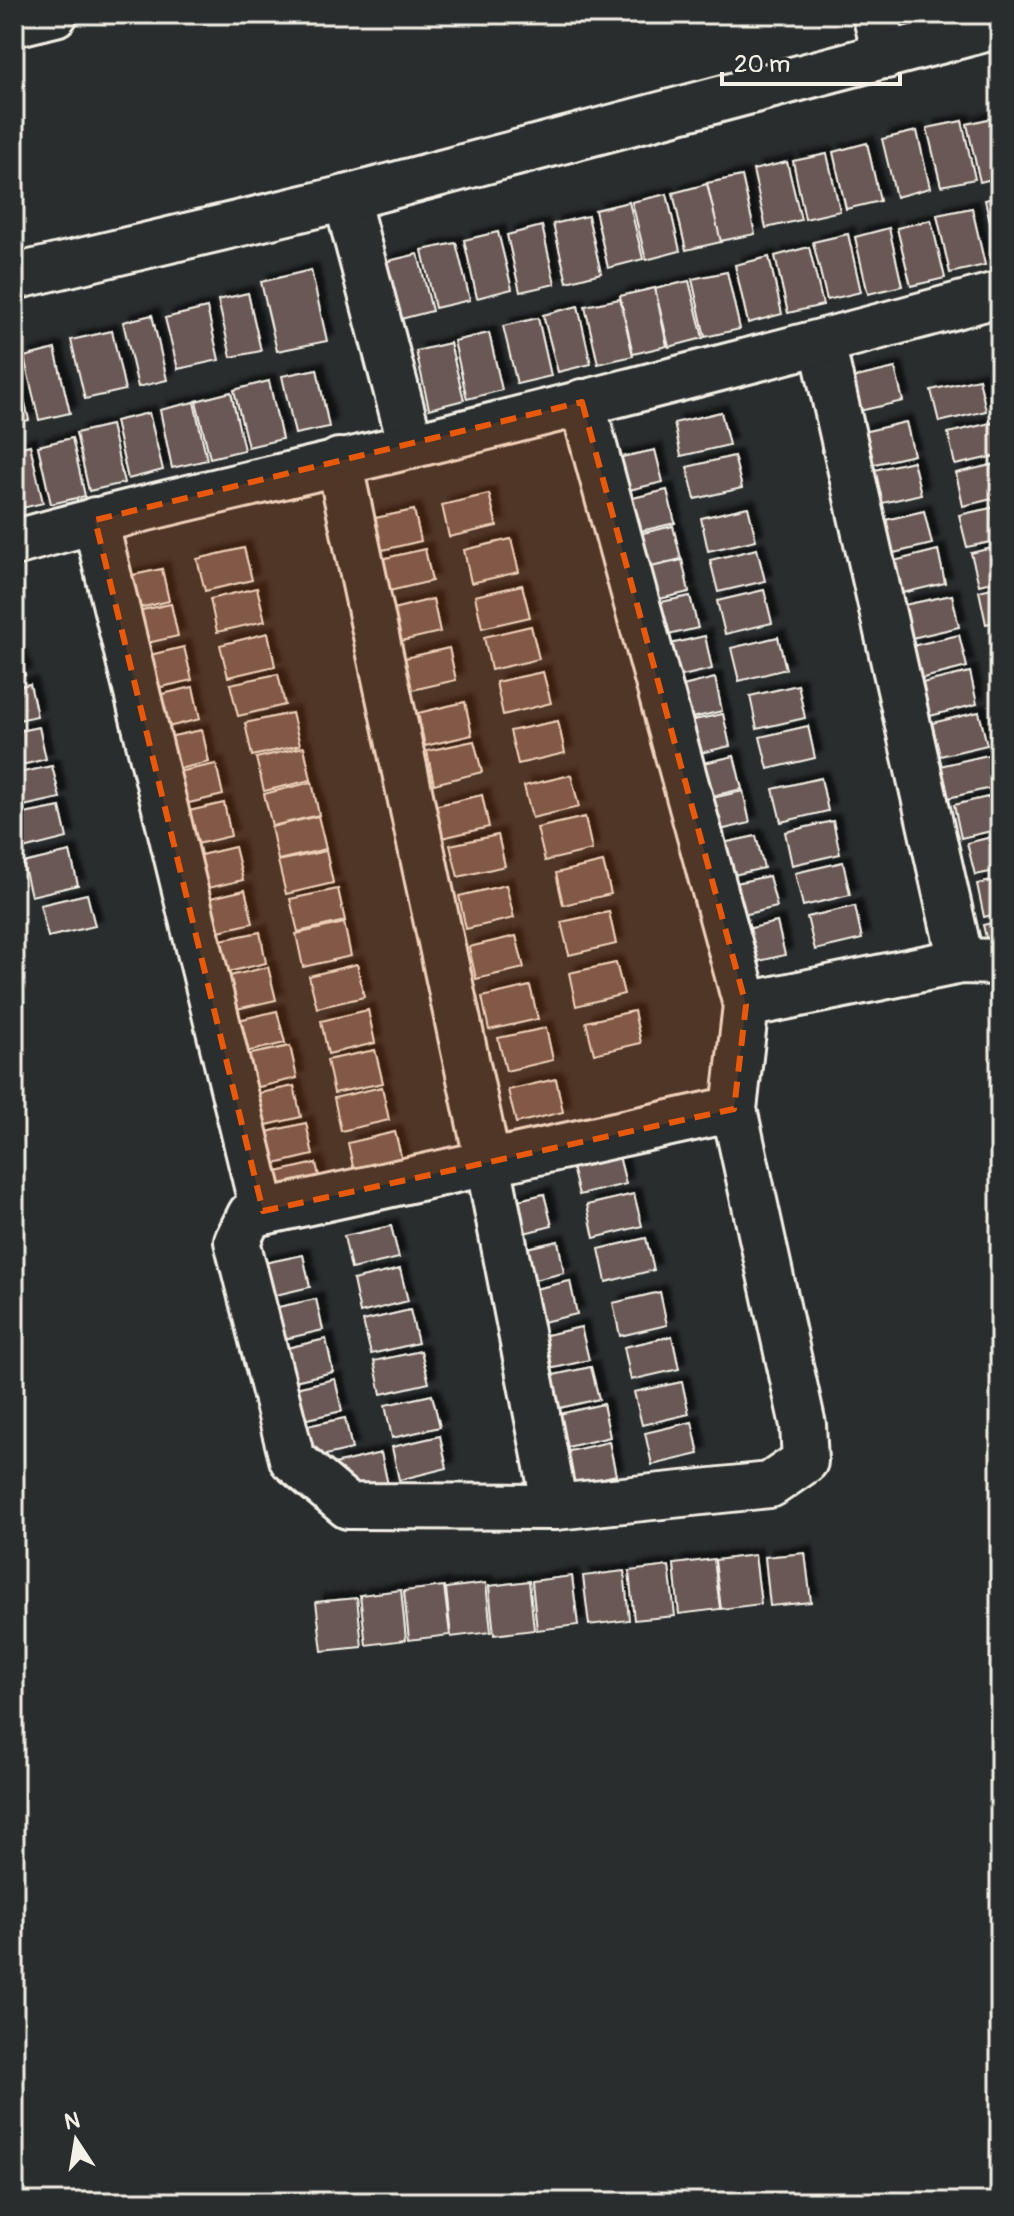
<svg xmlns="http://www.w3.org/2000/svg" width="1014" height="2216" font-family="Pangolin,sans-serif">
  <defs>
    <filter id="shadow"><feDropShadow dx="7" dy="-7" stdDeviation="2" flood-color="#0009"/></filter>
  </defs>
  <rect width="100%" height="100%" fill="#2a2d2e"/>
  <filter id="ink" filterUnits="userSpaceOnUse"><feTurbulence type="fractalNoise" baseFrequency=".0125" numOctaves="2"/><feDisplacementMap in="SourceGraphic" scale="16" xChannelSelector="R" yChannelSelector="G"/><feConvolveMatrix kernelMatrix="1 2 1 2 8 2 1 2 1" color-interpolation-filters="sRGB"/></filter>
  <g filter="url(#ink)">
    <g fill="#6b5955" stroke="#f4f1e8" stroke-width="2" filter="url(#shadow)">
      <polygon points="1000,116 1000,177 980,182 967,124"/>
      <polygon points="962,121 975,179 941,186 927,128"/>
      <polygon points="917,131 930,188 896,197 882,139"/>
      <polygon points="867,143 880,201 846,209 833,152"/>
      <polygon points="827,154 840,211 805,219 793,161"/>
      <polygon points="787,162 801,220 766,228 753,170"/>
      <polygon points="742,176 755,234 720,241 707,183"/>
      <polygon points="707,184 721,242 686,250 673,193"/>
      <polygon points="667,194 680,251 646,260 632,202"/>
      <polygon points="1000,196 1000,257 998,257 985,200"/>
      <polygon points="629,202 643,259 608,268 595,210"/>
      <polygon points="972,208 985,265 950,273 937,215"/>
      <polygon points="588,216 601,273 567,282 553,224"/>
      <polygon points="931,220 945,278 911,286 897,228"/>
      <polygon points="542,226 555,284 520,292 507,235"/>
      <polygon points="889,228 902,286 868,294 855,237"/>
      <polygon points="498,232 512,289 477,298 464,240"/>
      <polygon points="848,234 861,292 827,300 813,242"/>
      <polygon points="456,243 470,300 435,308 422,250"/>
      <polygon points="809,247 823,305 788,313 775,256"/>
      <polygon points="418,254 432,311 397,320 384,262"/>
      <polygon points="769,257 782,314 748,323 735,265"/>
      <polygon points="311,270 327,341 277,351 261,282"/>
      <polygon points="727,272 740,329 705,337 692,279"/>
      <polygon points="689,281 703,338 669,347 655,289"/>
      <polygon points="655,288 667,346 633,354 620,296"/>
      <polygon points="248,293 261,351 231,357 218,300"/>
      <polygon points="620,299 633,356 598,364 585,306"/>
      <polygon points="578,306 591,364 558,372 543,315"/>
      <polygon points="207,308 219,360 178,369 165,318"/>
      <polygon points="152,315 167,380 138,387 123,322"/>
      <polygon points="538,318 551,376 517,384 503,326"/>
      <polygon points="112,331 125,390 85,399 71,340"/>
      <polygon points="489,333 502,390 467,399 454,341"/>
      <polygon points="450,343 464,400 429,409 416,351"/>
      <polygon points="55,349 70,413 39,420 24,357"/>
      <polygon points="15,360 29,420 14,424 14,360"/>
      <polygon points="895,368 903,401 855,412 848,379"/>
      <polygon points="317,369 329,427 295,434 282,376"/>
      <polygon points="979,379 986,411 939,422 931,390"/>
      <polygon points="269,381 282,439 248,447 234,390"/>
      <polygon points="231,392 244,450 210,458 196,401"/>
      <polygon points="194,402 207,460 172,468 160,410"/>
      <polygon points="721,412 729,445 681,456 674,423"/>
      <polygon points="149,413 163,470 128,479 115,421"/>
      <polygon points="906,422 914,455 866,466 859,433"/>
      <polygon points="995,422 1000,455 955,465 948,433"/>
      <polygon points="111,425 124,483 89,491 76,433"/>
      <polygon points="72,438 85,496 51,504 38,446"/>
      <polygon points="30,445 43,503 14,510 14,449"/>
      <polygon points="655,450 663,482 616,493 608,460"/>
      <polygon points="734,456 742,488 695,499 687,467"/>
      <polygon points="913,461 921,494 874,505 866,472"/>
      <polygon points="1000,463 1000,497 963,506 956,473"/>
      <polygon points="667,490 675,523 628,534 620,501"/>
      <polygon points="489,494 497,526 449,537 442,505"/>
      <polygon points="1000,506 1000,540 967,547 959,515"/>
      <polygon points="748,507 756,540 708,551 701,518"/>
      <polygon points="414,510 421,541 374,552 366,520"/>
      <polygon points="924,511 932,544 885,555 877,522"/>
      <polygon points="673,526 681,559 634,570 626,537"/>
      <polygon points="511,539 519,572 471,583 464,550"/>
      <polygon points="1000,546 1000,580 979,585 971,553"/>
      <polygon points="244,548 252,580 205,591 197,559"/>
      <polygon points="425,549 432,581 385,592 377,560"/>
      <polygon points="757,549 765,581 718,592 710,560"/>
      <polygon points="938,550 945,583 898,594 890,562"/>
      <polygon points="682,560 689,592 642,603 634,571"/>
      <polygon points="162,569 169,601 122,612 114,579"/>
      <polygon points="522,585 530,617 482,628 475,596"/>
      <polygon points="1000,586 1000,621 986,624 979,591"/>
      <polygon points="257,588 265,621 217,632 210,599"/>
      <polygon points="764,590 772,623 725,634 717,601"/>
      <polygon points="952,595 959,627 912,638 904,605"/>
      <polygon points="690,596 698,628 651,639 643,606"/>
      <polygon points="433,599 440,632 393,643 385,611"/>
      <polygon points="171,604 178,636 130,647 123,614"/>
      <polygon points="531,626 539,659 491,670 484,637"/>
      <polygon points="1000,626 1000,660 999,661 991,628"/>
      <polygon points="268,633 275,666 228,677 220,645"/>
      <polygon points="959,635 967,667 919,679 912,646"/>
      <polygon points="705,636 712,669 665,680 657,647"/>
      <polygon points="778,637 786,669 739,681 731,648"/>
      <polygon points="14,643 25,675 14,678"/>
      <polygon points="184,647 192,680 144,691 137,658"/>
      <polygon points="449,648 456,680 408,691 401,659"/>
      <polygon points="543,672 551,703 503,715 496,682"/>
      <polygon points="970,672 977,704 930,716 922,683"/>
      <polygon points="278,674 285,705 238,716 230,684"/>
      <polygon points="715,678 722,711 675,722 667,690"/>
      <polygon points="30,684 37,716 14,721 14,687"/>
      <polygon points="798,685 805,718 757,729 750,696"/>
      <polygon points="193,687 200,719 152,731 145,698"/>
      <polygon points="465,702 472,735 425,746 418,713"/>
      <polygon points="979,712 987,745 940,756 932,723"/>
      <polygon points="292,713 300,745 252,756 245,723"/>
      <polygon points="723,714 730,746 683,757 675,724"/>
      <polygon points="558,721 565,753 518,764 510,731"/>
      <polygon points="808,726 815,758 768,769 760,737"/>
      <polygon points="39,727 46,759 14,767 14,732"/>
      <polygon points="202,730 209,762 161,773 154,740"/>
      <polygon points="474,741 482,772 434,784 427,751"/>
      <polygon points="304,747 311,780 264,791 256,758"/>
      <polygon points="988,755 995,787 948,798 940,766"/>
      <polygon points="734,756 742,789 695,800 687,767"/>
      <polygon points="216,764 223,795 176,806 168,774"/>
      <polygon points="52,766 60,798 14,808 14,774"/>
      <polygon points="571,775 579,807 532,818 524,786"/>
      <polygon points="821,778 828,811 781,822 773,789"/>
      <polygon points="312,782 319,815 272,826 264,794"/>
      <polygon points="743,791 750,823 703,834 695,802"/>
      <polygon points="1000,794 1000,829 961,838 954,805"/>
      <polygon points="482,795 489,827 442,838 434,806"/>
      <polygon points="224,803 231,836 184,847 176,814"/>
      <polygon points="60,807 67,838 19,850 14,816"/>
      <polygon points="318,816 326,849 278,860 271,827"/>
      <polygon points="585,817 592,850 545,861 537,828"/>
      <polygon points="833,821 840,854 792,865 785,832"/>
      <polygon points="498,835 505,866 458,877 450,845"/>
      <polygon points="1000,835 1000,870 975,875 967,843"/>
      <polygon points="756,836 764,868 716,879 709,846"/>
      <polygon points="235,847 243,880 195,891 188,858"/>
      <polygon points="326,851 333,883 286,894 278,861"/>
      <polygon points="70,852 78,885 31,896 23,863"/>
      <polygon points="603,862 611,894 563,905 556,873"/>
      <polygon points="843,862 850,895 803,906 795,873"/>
      <polygon points="769,876 777,907 730,918 722,886"/>
      <polygon points="1000,879 1000,913 984,917 977,884"/>
      <polygon points="506,885 514,918 466,929 459,896"/>
      <polygon points="338,889 345,921 298,932 290,899"/>
      <polygon points="245,890 253,923 206,934 198,901"/>
      <polygon points="87,894 95,926 48,937 40,905"/>
      <polygon points="855,906 862,939 815,950 807,917"/>
      <polygon points="609,912 616,944 569,955 561,922"/>
      <polygon points="1000,921 1000,956 991,958 983,925"/>
      <polygon points="777,922 785,955 738,966 730,933"/>
      <polygon points="344,923 351,956 303,967 296,934"/>
      <polygon points="260,932 266,963 219,974 211,942"/>
      <polygon points="516,936 524,968 476,979 469,947"/>
      <polygon points="616,963 624,994 576,1006 569,973"/>
      <polygon points="357,964 364,997 317,1008 309,976"/>
      <polygon points="268,967 276,1000 228,1011 221,978"/>
      <polygon points="530,986 538,1019 489,1030 482,997"/>
      <polygon points="368,1010 375,1043 328,1054 321,1021"/>
      <polygon points="277,1011 285,1043 237,1054 230,1022"/>
      <polygon points="634,1011 641,1043 594,1054 586,1022"/>
      <polygon points="546,1028 553,1060 506,1071 498,1038"/>
      <polygon points="290,1046 297,1078 250,1089 242,1056"/>
      <polygon points="375,1050 383,1083 334,1093 327,1060"/>
      <polygon points="556,1079 563,1112 516,1123 508,1090"/>
      <polygon points="294,1086 301,1117 254,1128 246,1096"/>
      <polygon points="382,1087 389,1120 341,1131 334,1098"/>
      <polygon points="306,1123 313,1155 266,1166 258,1134"/>
      <polygon points="395,1132 403,1164 355,1176 348,1143"/>
      <polygon points="618,1152 626,1184 579,1195 571,1163"/>
      <polygon points="316,1163 323,1195 276,1206 268,1174"/>
      <polygon points="544,1194 552,1226 504,1238 497,1205"/>
      <polygon points="634,1194 642,1226 594,1238 587,1205"/>
      <polygon points="391,1226 399,1258 351,1269 344,1236"/>
      <polygon points="646,1238 654,1270 606,1282 599,1249"/>
      <polygon points="558,1241 564,1273 517,1284 509,1252"/>
      <polygon points="303,1255 310,1287 263,1298 255,1265"/>
      <polygon points="400,1269 408,1301 360,1313 353,1280"/>
      <polygon points="570,1281 577,1314 530,1325 522,1292"/>
      <polygon points="660,1292 667,1325 620,1336 613,1303"/>
      <polygon points="316,1299 323,1330 276,1341 269,1309"/>
      <polygon points="410,1310 418,1343 371,1354 363,1321"/>
      <polygon points="581,1327 589,1360 541,1371 534,1338"/>
      <polygon points="672,1336 679,1369 631,1380 624,1347"/>
      <polygon points="326,1339 333,1372 286,1383 278,1350"/>
      <polygon points="421,1351 429,1383 381,1394 374,1361"/>
      <polygon points="591,1367 599,1399 551,1410 544,1377"/>
      <polygon points="335,1379 342,1411 294,1422 287,1390"/>
      <polygon points="682,1382 689,1414 642,1425 634,1392"/>
      <polygon points="432,1395 440,1427 392,1438 385,1405"/>
      <polygon points="603,1404 610,1437 563,1448 555,1415"/>
      <polygon points="345,1418 352,1449 304,1460 297,1428"/>
      <polygon points="692,1422 699,1454 652,1465 645,1433"/>
      <polygon points="440,1436 447,1468 399,1480 392,1447"/>
      <polygon points="609,1442 616,1475 569,1486 561,1453"/>
      <polygon points="381,1453 388,1485 340,1496 334,1464"/>
      <polygon points="805,1553 811,1602 770,1606 765,1557"/>
      <polygon points="755,1555 761,1604 721,1609 715,1560"/>
      <polygon points="714,1559 720,1609 679,1614 674,1564"/>
      <polygon points="669,1566 675,1616 634,1620 629,1571"/>
      <polygon points="624,1571 629,1620 589,1625 583,1576"/>
      <polygon points="572,1576 578,1625 537,1630 532,1581"/>
      <polygon points="529,1581 534,1630 494,1635 489,1586"/>
      <polygon points="486,1583 491,1632 451,1637 446,1588"/>
      <polygon points="444,1586 450,1635 409,1640 404,1591"/>
      <polygon points="401,1590 406,1640 366,1645 360,1595"/>
      <polygon points="357,1598 362,1647 322,1651 316,1602"/>
    </g>
    <g fill="none" stroke-linecap="round" stroke-linejoin="round">
      <defs>
        <g id="minor">
          <polyline points="875,14 886,56"/>
          <polyline points="14,24 55,14"/>
          <polyline points="346,198 411,446"/>
          <polyline points="14,277 346,198 1000,25"/>
          <polyline points="822,342 961,961"/>
          <polyline points="582,402 746,1005"/>
          <polyline points="339,461 488,1163 555,1507"/>
          <polyline points="95,520 263,1211"/>
          <path d="M14,543C146,505 280,478 414,445C610,397 805,347 1000,294"/>
          <polyline points="734,1109 803,1425 805,1461 770,1485 555,1507 348,1506 292,1459 237,1241 250,1215 734,1109 746,1005 961,961 1000,962"/>
        </g>
      </defs>
      <use href="#minor" stroke="#f4f1e8" stroke-width="50"/>
      <use href="#minor" stroke="#2a2d2e" stroke-width="44"/>
    </g>
  </g>
  <path fill="#e8590c" fill-opacity="0.2" stroke="#e8590c" stroke-width="6" stroke-dasharray="16 10" stroke-linejoin="round" d="M582,402L746,1005L734,1109L263,1211L95,520Z"/>
  <rect width="1014" height="2216" fill="none" stroke="#2a2d2e" stroke-width="48"/>
  <rect x="24" y="24" width="966" height="2168" fill="none" stroke="#f4f1e8" stroke-width="3" filter="url(#ink)"/>
  <g transform="translate(76 2140) rotate(348)" stroke="#2a2d2e" stroke-width="6" paint-order="stroke">
  <path d="M0-6L14 30L0 20L-14 30Z" fill="#f4f1e8"/>
  <text y="-12" font-size="22" font-weight="bold" text-anchor="middle" fill="#f4f1e8">N</text>
  </g>
  <path d="M722 72v12h178v-12" fill="none" stroke="#f4f1e8" stroke-width="4"/>
  <text x="734" y="72" font-size="24" fill="#f4f1e8" stroke="#2a2d2e" stroke-width="6" paint-order="stroke">20 m</text>
</svg>
